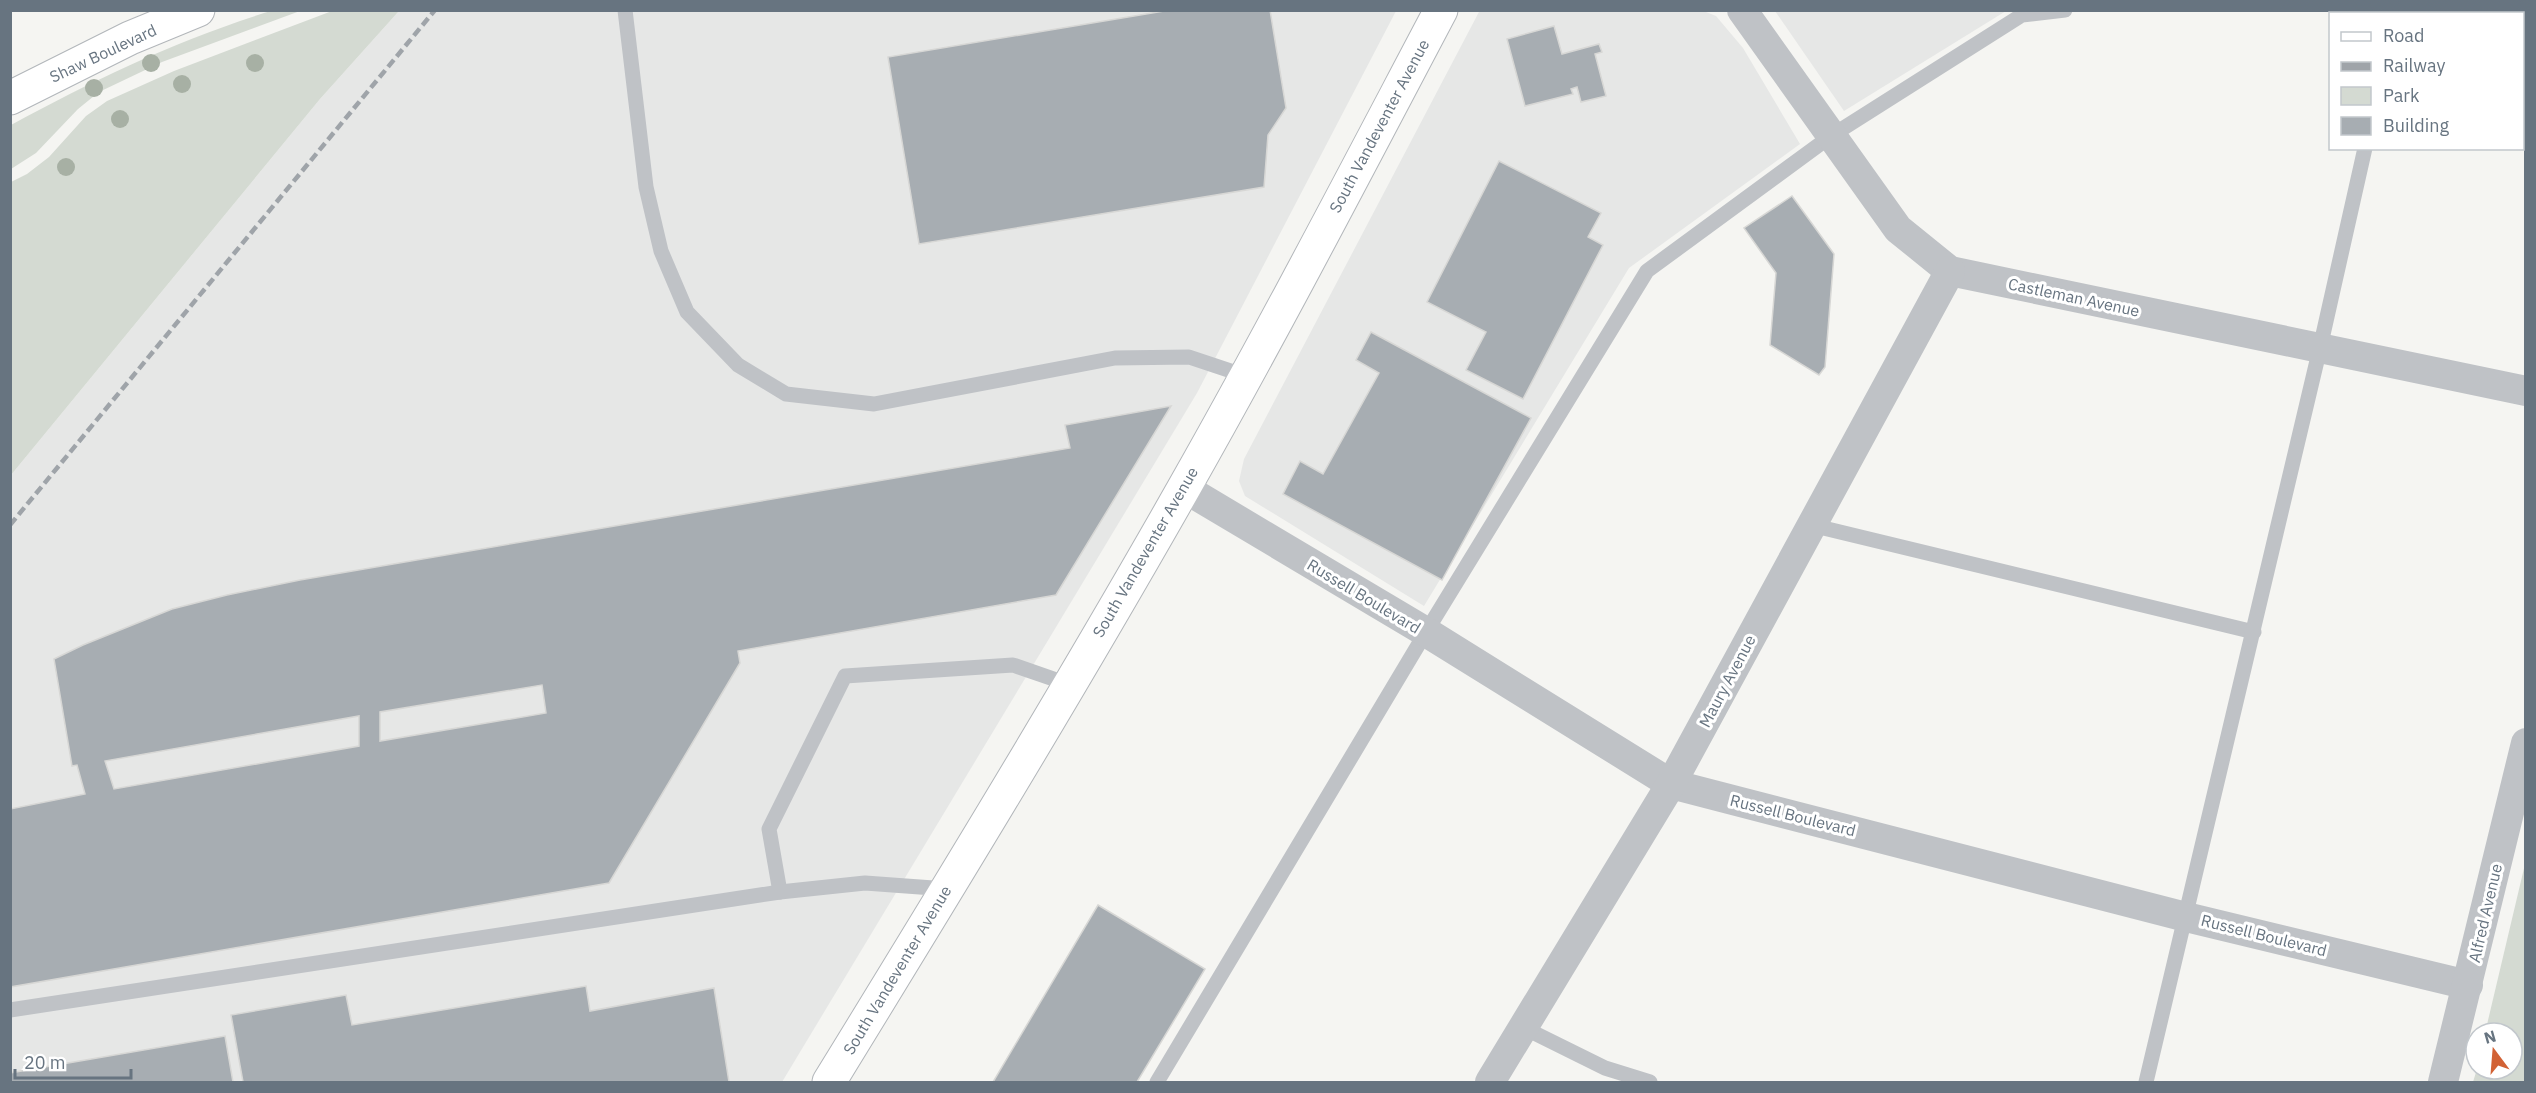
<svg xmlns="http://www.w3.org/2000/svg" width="2536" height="1093" font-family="'IBM Plex Sans',sans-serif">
  <rect width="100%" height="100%" fill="#f5f5f2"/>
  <g fill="#e6e7e6">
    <polygon points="1480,10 1701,10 1716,16 1743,48 1800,144 1629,268 1424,606 1245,496 1239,481 1244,459"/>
    <polygon points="399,11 1396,11 1197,393 782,1082 11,1082 11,475 320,99"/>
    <polygon points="1775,11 2006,11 1844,111"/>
  </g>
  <g fill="#d4dad2">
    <path d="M274,10L300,11L162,62L99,92L78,109L36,153L11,169V125C95,79 182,38 274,10Z"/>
    <polygon points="332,11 399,11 320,99 11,475 11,182 27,174 49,157 86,116 107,101 174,71"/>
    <polygon points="2525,864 2525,1082 2473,1082 2477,1069 2512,1069 2512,1033 2485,1033"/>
  </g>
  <g fill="#a7adb2" stroke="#d7d7d5" stroke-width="1.5" fill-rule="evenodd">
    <polygon points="1170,10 1270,10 1286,108 1268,135 1264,187 919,244 888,57"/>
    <polygon points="1554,26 1562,54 1599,44 1602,52 1595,54 1606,96 1581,102 1577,87 1571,89 1573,94 1525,106 1507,39"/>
    <polygon points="1499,161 1601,213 1588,237 1603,245 1523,399 1466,370 1486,332 1427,302"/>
    <polygon points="1792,196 1834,254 1825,367 1819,375 1770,345 1776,273 1744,228"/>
    <polygon points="1371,332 1531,418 1442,580 1283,494 1300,461 1323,474 1379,373 1356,360"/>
    <path d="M1171,406L1056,595L738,651L740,663L609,883L10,987V809L85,794L77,765L72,766L54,659L83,645L172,609L227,595L300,580L1070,448L1065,425ZM542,685L546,713L380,741V712ZM359,716V746L114,789L105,761Z"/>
    <polygon points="1098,905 1205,969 1137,1082 993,1082"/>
    <polygon points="586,986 590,1011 714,988 729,1082 243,1082 231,1015 346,995 352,1025"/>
    <polygon points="225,1036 233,1082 10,1082 10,1073"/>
  </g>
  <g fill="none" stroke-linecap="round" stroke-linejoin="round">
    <defs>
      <g id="secondary">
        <polyline points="10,98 130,38 198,10"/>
        <path d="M829,1082C950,885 1071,687 1185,486C1274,329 1357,169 1441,10"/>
      </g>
    </defs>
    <use href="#secondary" stroke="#b2b6ba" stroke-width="35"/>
    <g stroke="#bfc2c6" stroke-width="15">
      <polyline points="625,10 646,187 661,251 687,312 738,365 786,394 874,404 1115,358 1189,357 1246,376"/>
      <polyline points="2380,14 2380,10"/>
      <polyline points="1811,525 2254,632"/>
      <polyline points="780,892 769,829 845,676 1013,665 1068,684"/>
      <polyline points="10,1010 780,892 865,883 947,889"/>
      <polyline points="1524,1028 1605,1068 1650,1082"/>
      <polyline points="1157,1082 1426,632 1647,271 1831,136 2022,15 2065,10"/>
      <polyline points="2146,1082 2320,348 2365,148"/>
    </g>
    <g stroke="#bfc2c6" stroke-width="30">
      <polyline points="1742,10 1898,229 1950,271 2526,391"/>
      <polyline points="1184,488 1426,632 1671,784 2186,917 2468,985"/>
      <polyline points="1490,1082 1671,784 1950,271"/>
      <polyline points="2443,1082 2526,743"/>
    </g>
    <use href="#secondary" stroke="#fff" stroke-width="33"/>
    <polyline stroke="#9fa4a9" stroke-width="4.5" stroke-dasharray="9 4.5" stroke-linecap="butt" points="10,525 435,10"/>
  </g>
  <g fill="#a7b0a4">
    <circle cx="151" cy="63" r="9"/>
    <circle cx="255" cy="63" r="9"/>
    <circle cx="182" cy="84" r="9"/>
    <circle cx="94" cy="88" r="9"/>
    <circle cx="120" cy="119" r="9"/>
    <circle cx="66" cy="167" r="9"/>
  </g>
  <g text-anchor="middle" stroke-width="6" stroke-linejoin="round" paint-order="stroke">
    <g font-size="16" fill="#677480" stroke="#fff">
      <text transform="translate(103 53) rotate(-25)" y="6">Shaw Boulevard</text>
      <text transform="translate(1379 126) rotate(-62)" y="6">South Vandeventer Avenue</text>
      <text transform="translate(2074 297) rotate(12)" y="6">Castleman Avenue</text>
      <text transform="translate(1145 552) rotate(-60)" y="6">South Vandeventer Avenue</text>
      <text transform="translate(1364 596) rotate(31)" y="6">Russell Boulevard</text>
      <text transform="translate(1727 681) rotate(-62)" y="6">Maury Avenue</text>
      <text transform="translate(1793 815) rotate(14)" y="6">Russell Boulevard</text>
      <text transform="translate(2485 913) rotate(-77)" y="6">Alfred Avenue</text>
      <text transform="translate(2264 935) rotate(14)" y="6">Russell Boulevard</text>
      <text transform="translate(897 970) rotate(-59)" y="6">South Vandeventer Avenue</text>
    </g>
  </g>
  <rect width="2536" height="1093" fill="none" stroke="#677480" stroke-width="24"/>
  <rect x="2329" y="12" width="195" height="138" fill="#ffffff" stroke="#c2c7cc" stroke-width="1.5"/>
  <rect x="2341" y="32" width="30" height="9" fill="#ffffff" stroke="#c2c7cc" stroke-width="1.5"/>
  <text x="2383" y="42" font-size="18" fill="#677480">Road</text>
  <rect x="2341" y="62" width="30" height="9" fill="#9fa4a9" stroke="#c2c7cc" stroke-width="1.5"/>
  <text x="2383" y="72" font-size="18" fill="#677480">Railway</text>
  <rect x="2341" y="87" width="30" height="18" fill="#d4dad2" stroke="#c2c7cc" stroke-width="1.5"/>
  <text x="2383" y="102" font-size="18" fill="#677480">Park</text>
  <rect x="2341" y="117" width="30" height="18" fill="#a7adb2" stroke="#c2c7cc" stroke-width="1.5"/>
  <text x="2383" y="132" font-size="18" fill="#677480">Building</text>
  <g transform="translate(2494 1051) rotate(344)"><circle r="28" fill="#ffffff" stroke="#c2c7cc" stroke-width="1.5"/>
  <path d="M0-4.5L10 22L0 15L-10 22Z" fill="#d26235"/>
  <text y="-9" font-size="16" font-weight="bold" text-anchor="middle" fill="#677480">N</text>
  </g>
  <path d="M15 1069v9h116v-9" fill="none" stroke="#677480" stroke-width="3"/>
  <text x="24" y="1069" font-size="18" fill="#677480" stroke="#ffffff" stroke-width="4.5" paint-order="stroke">20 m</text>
</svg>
